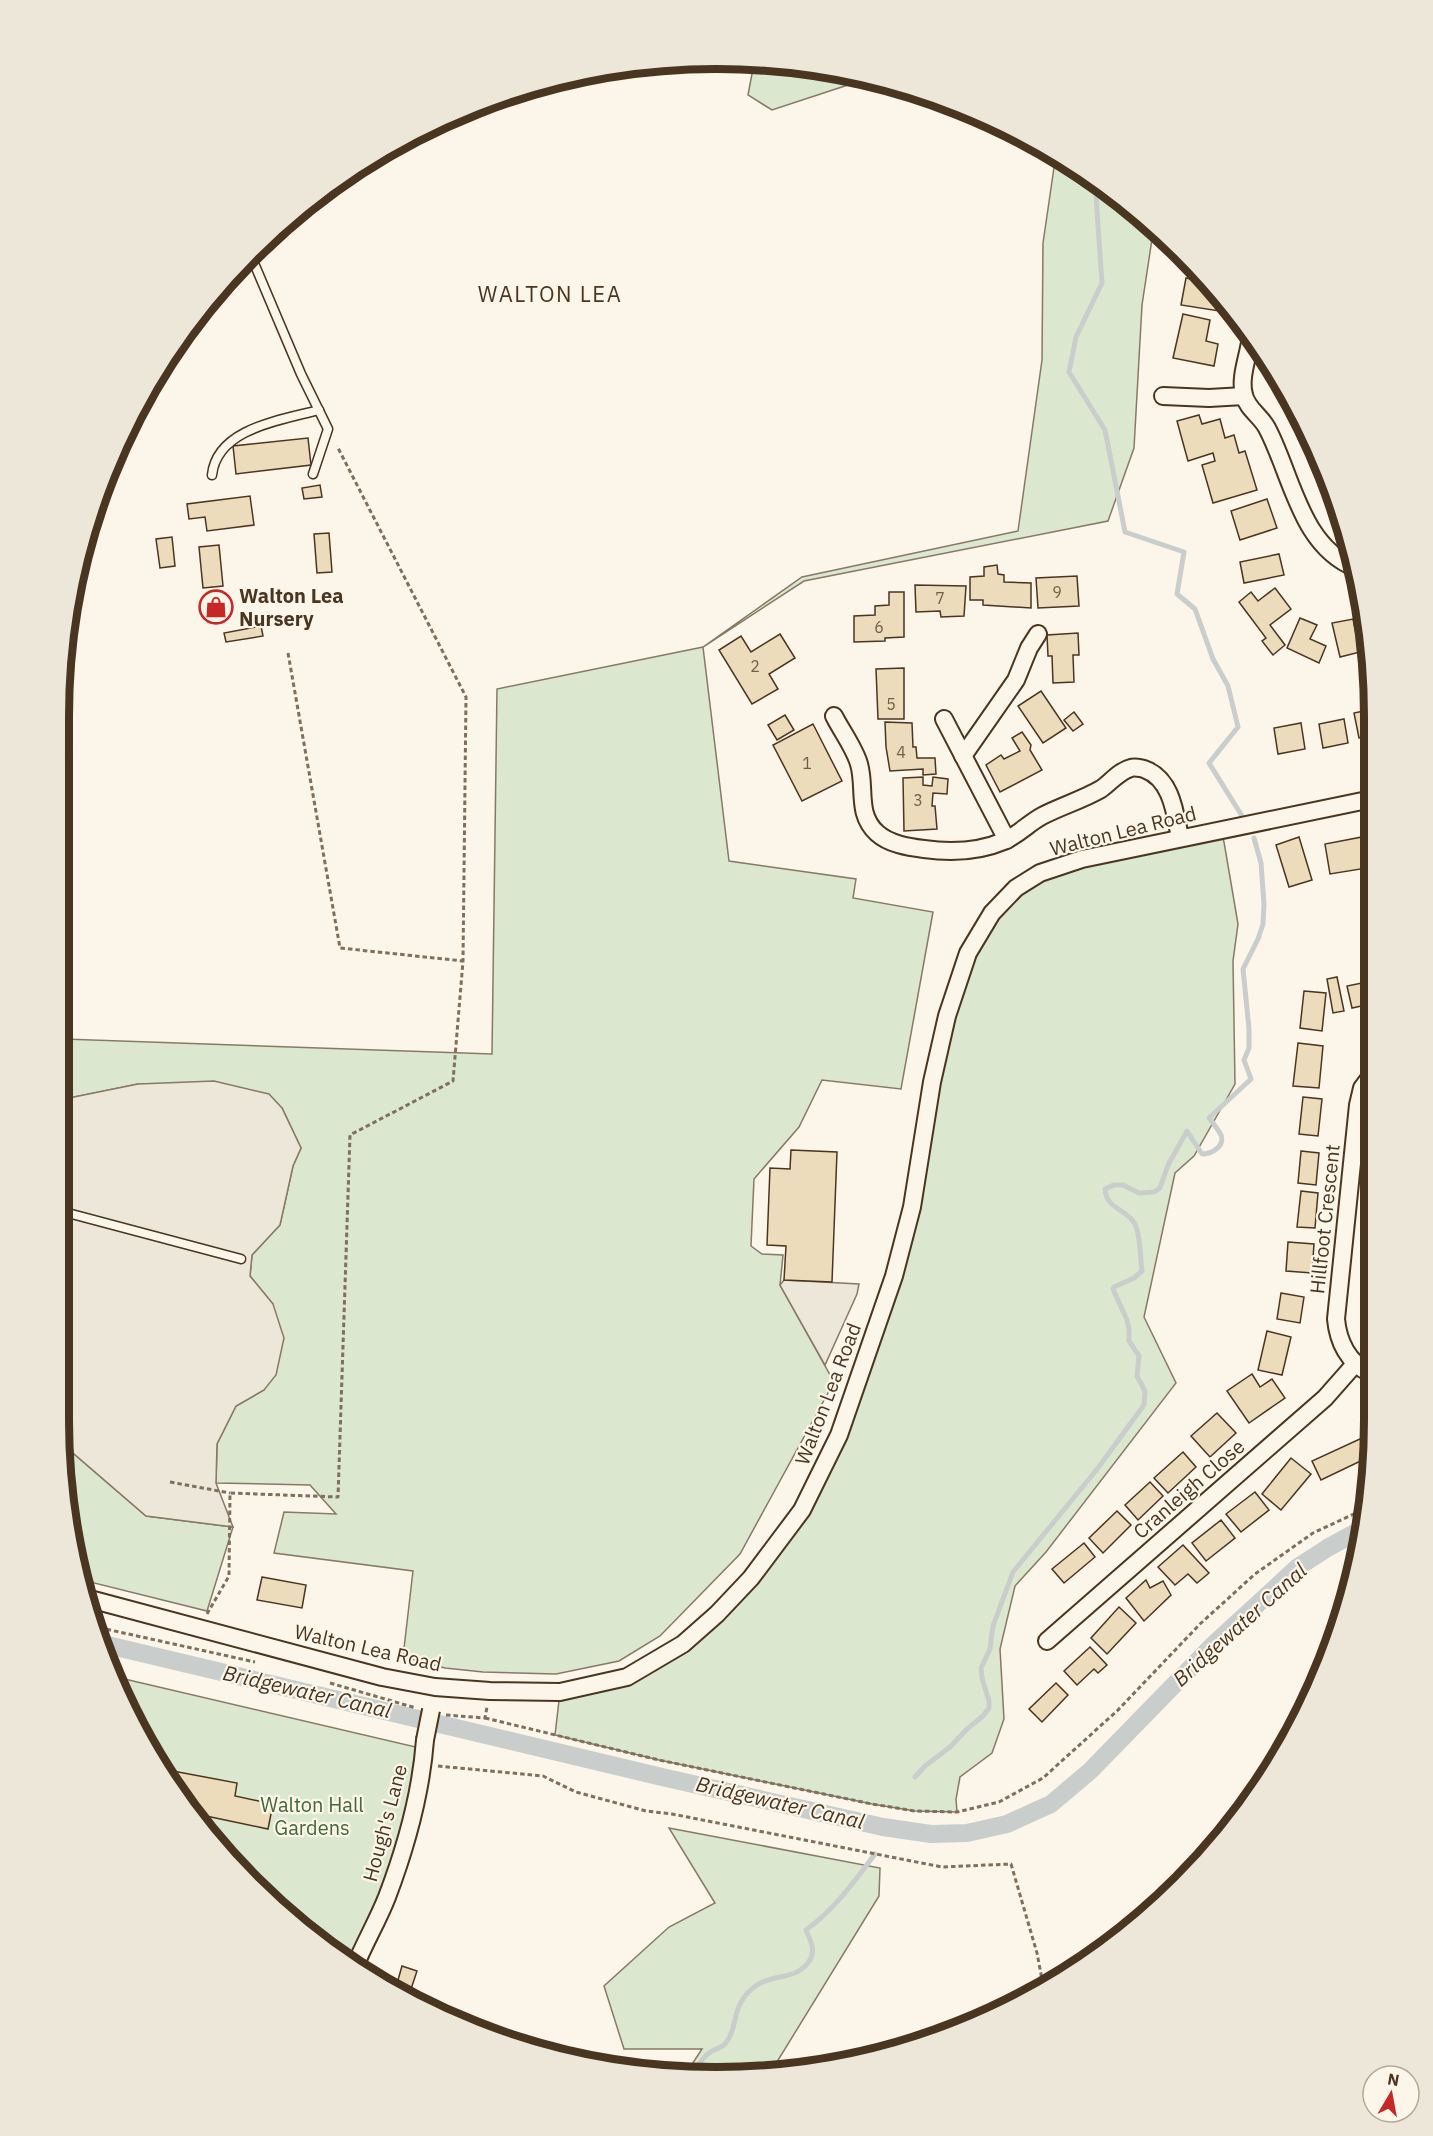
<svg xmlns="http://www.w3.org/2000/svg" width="1433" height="2136" font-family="'IBM Plex Sans',sans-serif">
  <rect width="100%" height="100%" fill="#fbf6e9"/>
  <g fill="#dce7d0" stroke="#887966" stroke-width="1.5">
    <polygon points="754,63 803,64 866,79 772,110 748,95"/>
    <polygon points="1056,154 1154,226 1142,305 1134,448 1108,521 804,581 703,647 729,861 856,879 853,898 933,912 901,1089 822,1080 799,1127 754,1179 751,1246 762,1254 783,1255 780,1285 834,1382 740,1554 660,1636 619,1661 556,1674 483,1672 445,1668 403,1657 413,1571 274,1553 284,1512 336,1514 310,1485 216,1483 217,1444 236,1406 264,1390 273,1304 250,1276 252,1255 280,1225 293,1166 301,1148 282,1108 138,1084 64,1099 64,1039 492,1054 497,689 703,647 802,577 1018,531 1042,360 1043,243"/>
    <polygon points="1220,830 1224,842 1238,924 1233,961 1235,1084 1194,1156 1175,1173 1144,1317 1176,1383 1046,1552 1015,1586 1000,1649 1004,1719 992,1753 960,1777 956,1799 957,1812 915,1811 872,1804 659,1760 555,1735 560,1692 627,1677 683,1644 802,1510 894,1276 947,1016 992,913 1040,873"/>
    <polygon points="64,1399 73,1453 146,1516 233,1527 207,1611 82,1580 64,1506"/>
    <polygon points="116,1677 420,1748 397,1852 360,1967 316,1941 251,1885 170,1785"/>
    <polygon points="669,1828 880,1868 879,1896 772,2070 685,2075 702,2049 624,2049 604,1986 669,1927 715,1903"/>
  </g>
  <g fill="#ede7d9" stroke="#887966" stroke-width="1.5">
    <polygon points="214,1081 269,1094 282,1108 301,1148 293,1166 280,1225 252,1255 250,1276 273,1304 284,1338 276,1375 264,1390 236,1406 217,1444 216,1483 233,1527 146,1516 73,1453 64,1399 64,1099 138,1084"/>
    <polygon points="784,1280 859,1284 857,1294 825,1365 780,1285"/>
  </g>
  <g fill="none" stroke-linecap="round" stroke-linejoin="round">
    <g stroke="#c9cecd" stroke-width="5">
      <polyline points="1100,186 1096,196 1102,283 1076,337 1069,372 1105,430 1125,532 1184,552 1177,594 1195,609 1213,659 1228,686 1238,727 1209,763 1242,816"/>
      <path d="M915,1777L925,1766L950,1747L967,1729L983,1716L989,1708V1701L982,1678L981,1668L990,1649L993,1626L1013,1572L1098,1468L1144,1405L1145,1391L1137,1376L1139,1356L1129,1341V1329L1127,1320L1113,1289L1114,1287L1134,1278L1142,1271C1140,1257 1141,1237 1135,1224C1127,1209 1106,1209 1105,1189L1114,1185H1123L1139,1193L1154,1192L1160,1188L1168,1165L1187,1131L1202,1154C1211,1154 1225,1147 1221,1135C1218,1129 1213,1123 1209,1118L1251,1079L1244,1060L1249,1048V1029L1243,969L1258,939L1263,924L1264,904L1261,863L1254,838"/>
      <path d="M692,2075C697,2068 702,2058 709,2053C713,2049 720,2049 725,2044C740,2026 729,2004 757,1985C773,1974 798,1980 810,1960C816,1949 810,1940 806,1930C833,1911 855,1881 875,1854"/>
    </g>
    <polyline stroke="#c9cecd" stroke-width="18" points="99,1643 662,1777 883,1827 931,1834 967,1833 1007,1824 1051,1804 1090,1771 1212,1646 1298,1567 1329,1547 1364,1528"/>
  </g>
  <g fill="#ecdcbc" stroke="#4a3520" stroke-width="1.5">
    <polygon points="1186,278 1206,282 1221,298 1219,311 1181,305"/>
    <polygon points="1183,314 1210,320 1206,341 1218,344 1214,366 1173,358"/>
    <polygon points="1199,415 1202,424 1220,419 1225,438 1234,435 1239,453 1245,451 1257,490 1213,503 1202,465 1215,461 1213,453 1188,461 1177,421"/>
    <polygon points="308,438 311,465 236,474 233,446"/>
    <polygon points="320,485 322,497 304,499 302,488"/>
    <polygon points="250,496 254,525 207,531 205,517 189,519 187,504"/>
    <polygon points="1267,499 1277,528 1240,540 1231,511"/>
    <polygon points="329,533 332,572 317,573 314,534"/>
    <polygon points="172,537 175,566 160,568 156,539"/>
    <polygon points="219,545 223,586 203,588 199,547"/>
    <polygon points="1279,554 1284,575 1244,583 1240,562"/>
    <polygon points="997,565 998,574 1004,575 1004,582 1031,583 1031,608 983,605 983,600 970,600 970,577 984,576 984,567"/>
    <polygon points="1077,576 1079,606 1038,608 1036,578"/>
    <polygon points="915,585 966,586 964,616 941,617 940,611 916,612"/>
    <polygon points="1275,588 1291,609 1270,625 1285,645 1273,655 1262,641 1266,638 1239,602 1251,592 1258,601"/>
    <polygon points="889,592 904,592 904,637 885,638 885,641 854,642 854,616 875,615 875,606 889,605"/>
    <polygon points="1300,618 1317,625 1310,639 1326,646 1319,663 1287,648"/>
    <polygon points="1353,619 1360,652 1340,657 1332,623"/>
    <polygon points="261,626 263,636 226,642 224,633"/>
    <polygon points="1078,633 1079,655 1073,655 1074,682 1053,683 1052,656 1048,656 1047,635"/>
    <polygon points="780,634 795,658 769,674 778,689 752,704 719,650 741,636 751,652"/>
    <polygon points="904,668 904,719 878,719 876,669"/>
    <polygon points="1041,691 1066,728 1043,743 1018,706"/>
    <polygon points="1373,709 1373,736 1359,738 1354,713"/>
    <polygon points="1074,712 1083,724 1073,731 1064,720"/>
    <polygon points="785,715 794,730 777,740 768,725"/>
    <polygon points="1344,719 1348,743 1323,748 1319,724"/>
    <polygon points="885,722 912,723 913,747 916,747 917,758 935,758 936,774 923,775 923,769 890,771 886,747"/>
    <polygon points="1301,723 1305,749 1278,754 1274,728"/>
    <polygon points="813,724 842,781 802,801 773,745"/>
    <polygon points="1022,732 1031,745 1030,750 1042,770 1000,792 986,765 1001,755 1004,759 1020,751 1012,738"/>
    <polygon points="923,777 923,785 932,786 933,777 948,779 947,794 933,793 932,806 935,806 937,829 904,831 903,778"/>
    <polygon points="1299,837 1312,880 1289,887 1276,845"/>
    <polygon points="1362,837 1367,868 1330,874 1325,844"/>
    <polygon points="1337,977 1344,1011 1333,1013 1327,979"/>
    <polygon points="1372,981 1371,1004 1352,1008 1347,986"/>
    <polygon points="1304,991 1326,993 1322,1031 1300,1028"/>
    <polygon points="1298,1043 1323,1046 1319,1088 1293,1086"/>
    <polygon points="1303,1097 1322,1099 1318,1136 1299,1134"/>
    <polygon points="791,1150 837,1152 832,1282 784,1280 786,1246 767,1245 770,1168 790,1169"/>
    <polygon points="1301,1151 1319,1153 1316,1185 1298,1183"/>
    <polygon points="1301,1191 1318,1193 1315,1228 1297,1227"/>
    <polygon points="1288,1242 1314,1244 1312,1273 1286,1271"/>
    <polygon points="1281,1293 1304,1297 1300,1323 1277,1319"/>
    <polygon points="1267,1331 1291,1337 1282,1375 1258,1370"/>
    <polygon points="1252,1374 1260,1387 1272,1379 1285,1398 1249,1423 1227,1391"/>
    <polygon points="1217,1413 1236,1433 1210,1457 1191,1436"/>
    <polygon points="1362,1438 1369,1452 1369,1457 1321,1480 1312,1461"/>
    <polygon points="1183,1452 1196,1467 1168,1493 1154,1478"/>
    <polygon points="1291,1458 1311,1474 1281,1510 1262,1494"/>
    <polygon points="1150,1482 1163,1496 1138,1520 1125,1505"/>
    <polygon points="1255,1492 1269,1510 1241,1532 1226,1514"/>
    <polygon points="1117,1511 1131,1525 1103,1553 1089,1538"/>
    <polygon points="1221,1520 1235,1538 1206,1561 1192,1543"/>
    <polygon points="1084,1543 1095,1557 1064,1583 1052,1569"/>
    <polygon points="1183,1545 1209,1573 1197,1583 1188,1574 1175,1585 1158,1567"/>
    <polygon points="262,1577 306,1585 302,1608 257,1600"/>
    <polygon points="1146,1580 1150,1588 1163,1581 1171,1595 1144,1621 1126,1598"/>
    <polygon points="1119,1607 1136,1623 1107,1654 1091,1638"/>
    <polygon points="1090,1647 1107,1665 1098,1673 1094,1669 1077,1685 1064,1671"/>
    <polygon points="1056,1683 1068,1695 1042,1722 1029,1709"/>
    <polygon points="162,1769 237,1783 235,1796 273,1804 268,1829 192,1813 170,1785"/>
    <polygon points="402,1966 417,1971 409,1995 396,1987"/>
  </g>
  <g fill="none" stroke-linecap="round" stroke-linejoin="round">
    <defs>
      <g id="service">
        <polyline points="251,256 301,374 328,429 313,474"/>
        <path d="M212,475C217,428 282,420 319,410"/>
        <polyline points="64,1212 241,1259"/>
      </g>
      <g id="minor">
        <path d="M1251,336C1249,355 1239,377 1244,395C1247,409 1261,416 1267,428C1292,475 1300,546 1356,568"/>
        <polyline points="1163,396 1209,398 1244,396"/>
        <path d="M834,716C841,730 855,749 859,764C866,788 856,814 877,833C889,844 908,847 924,849C952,853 978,852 1004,841C1018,835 1029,823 1042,816C1061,806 1082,800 1101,789C1110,783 1119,771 1131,768C1134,767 1141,768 1144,769C1172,779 1175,813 1180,838"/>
        <polyline points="944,719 1007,840"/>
        <polyline points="963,756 1016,680 1029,648 1038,634"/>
        <path d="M1370,1373C1348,1363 1338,1341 1336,1319L1358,1105L1362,1088L1371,1076"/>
        <polyline points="86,1598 382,1677 435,1687 490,1691 560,1692 627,1677 683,1644 717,1614 751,1578 802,1510 839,1435 894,1276 912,1207 932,1082 947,1016 968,953 992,913 1016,888 1040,873 1082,859 1372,799"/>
        <polyline points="1047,1641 1325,1398 1355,1364"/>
        <path d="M356,1964C365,1942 378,1920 387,1897C406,1847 421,1793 425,1740"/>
      </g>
    </defs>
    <use href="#service" stroke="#4a3520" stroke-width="11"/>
    <use href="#minor" stroke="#4a3520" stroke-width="20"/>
    <g stroke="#7f6f5c" stroke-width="3" stroke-dasharray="4.5 3" stroke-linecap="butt">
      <polyline points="288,653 340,948 463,961"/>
      <polyline points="170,1482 230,1493"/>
      <polyline points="207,1614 229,1576 230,1493 338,1497 350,1135 453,1081 463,961 466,697 337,446"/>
      <polyline points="92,1626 255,1662"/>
      <polyline points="330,1683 416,1708"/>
      <polyline points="446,1715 485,1718 487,1707"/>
      <polyline points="485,1718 659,1760 872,1804 915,1811 957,1812 999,1802 1043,1778 1118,1710 1200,1624 1255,1574 1313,1533 1369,1507"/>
      <polyline points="438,1766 543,1776 576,1792 646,1811 672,1814 942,1867 1011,1864 1037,1953 1044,1990"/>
    </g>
    <use href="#service" stroke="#fbf6e9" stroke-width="8"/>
    <use href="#minor" stroke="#fbf6e9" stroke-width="16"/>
    <defs>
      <polyline id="minor-bridge" points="425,1740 431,1710"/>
    </defs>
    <use href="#minor-bridge" stroke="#4a3520" stroke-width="20" stroke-linecap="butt"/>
    <use href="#minor-bridge" stroke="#fbf6e9" stroke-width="16"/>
  </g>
  <defs>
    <symbol id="shop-ring" viewBox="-11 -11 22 22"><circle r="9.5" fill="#fbf6e9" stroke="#c62828" stroke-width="1.5"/><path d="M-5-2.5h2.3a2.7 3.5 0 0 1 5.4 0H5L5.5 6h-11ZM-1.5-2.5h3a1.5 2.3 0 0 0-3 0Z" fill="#c62828"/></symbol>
  </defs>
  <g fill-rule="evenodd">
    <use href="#shop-ring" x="197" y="588" width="38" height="38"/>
  </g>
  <g text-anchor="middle" stroke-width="4.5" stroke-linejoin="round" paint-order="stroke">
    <g font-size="16" fill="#725f47">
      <text x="1057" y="598">9</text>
      <text x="940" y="604">7</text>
      <text x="879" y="633">6</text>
      <text x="755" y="672">2</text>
      <text x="891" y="710">5</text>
      <text x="901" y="758">4</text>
      <text x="807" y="769">1</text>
      <text x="918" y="806">3</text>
    </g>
    <g font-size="20" font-weight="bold" fill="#4a3520" stroke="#fbf6e9" text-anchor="start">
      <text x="239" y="603">Walton Lea<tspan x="239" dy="23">Nursery</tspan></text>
    </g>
    <g font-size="20" fill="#4a3520" stroke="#fbf6e9">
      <text transform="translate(1123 831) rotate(-14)" y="7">Walton Lea Road</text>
      <text transform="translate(1325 1219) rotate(-84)" y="7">Hillfoot Crescent</text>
      <text transform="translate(828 1394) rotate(-69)" y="7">Walton Lea Road</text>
      <text transform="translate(1189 1489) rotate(-41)" y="7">Cranleigh Close</text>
      <text transform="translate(368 1648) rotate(13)" y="7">Walton Lea Road</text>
      <text transform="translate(385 1823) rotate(-75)" y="7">Hough's Lane</text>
    </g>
    <g font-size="20" fill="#436837" stroke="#fbf6e9">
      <text x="312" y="1812">Walton Hall<tspan x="312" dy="23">Gardens</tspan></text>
    </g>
    <g font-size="21" font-style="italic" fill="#4a3520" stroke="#fbf6e9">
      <text transform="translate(1240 1625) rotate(-42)" y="7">Bridgewater Canal</text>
      <text transform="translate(307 1692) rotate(13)" y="7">Bridgewater Canal</text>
      <text transform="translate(780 1803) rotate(13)" y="7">Bridgewater Canal</text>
    </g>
    <g font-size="22" letter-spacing="1.5" fill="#4a3520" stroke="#fbf6e9">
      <text x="550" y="302">WALTON LEA</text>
    </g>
  </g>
  <path d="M0 0H1433V2136H0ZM716 69H717A647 647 0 0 1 1364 716V1420A647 647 0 0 1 717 2067H716A647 647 0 0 1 69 1420V716A647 647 0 0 1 716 69Z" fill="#ede7d9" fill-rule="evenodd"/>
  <path fill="none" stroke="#4a3520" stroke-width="8" d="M716 69H717A647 647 0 0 1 1364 716V1420A647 647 0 0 1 717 2067H716A647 647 0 0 1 69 1420V716A647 647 0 0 1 716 69Z"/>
  <g transform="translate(1391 2094) rotate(10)"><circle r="28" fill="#fbf6e9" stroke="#b4a999" stroke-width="1.5"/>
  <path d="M0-4.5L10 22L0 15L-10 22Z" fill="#c62828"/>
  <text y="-9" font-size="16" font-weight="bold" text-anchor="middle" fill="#4a3520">N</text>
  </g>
</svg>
